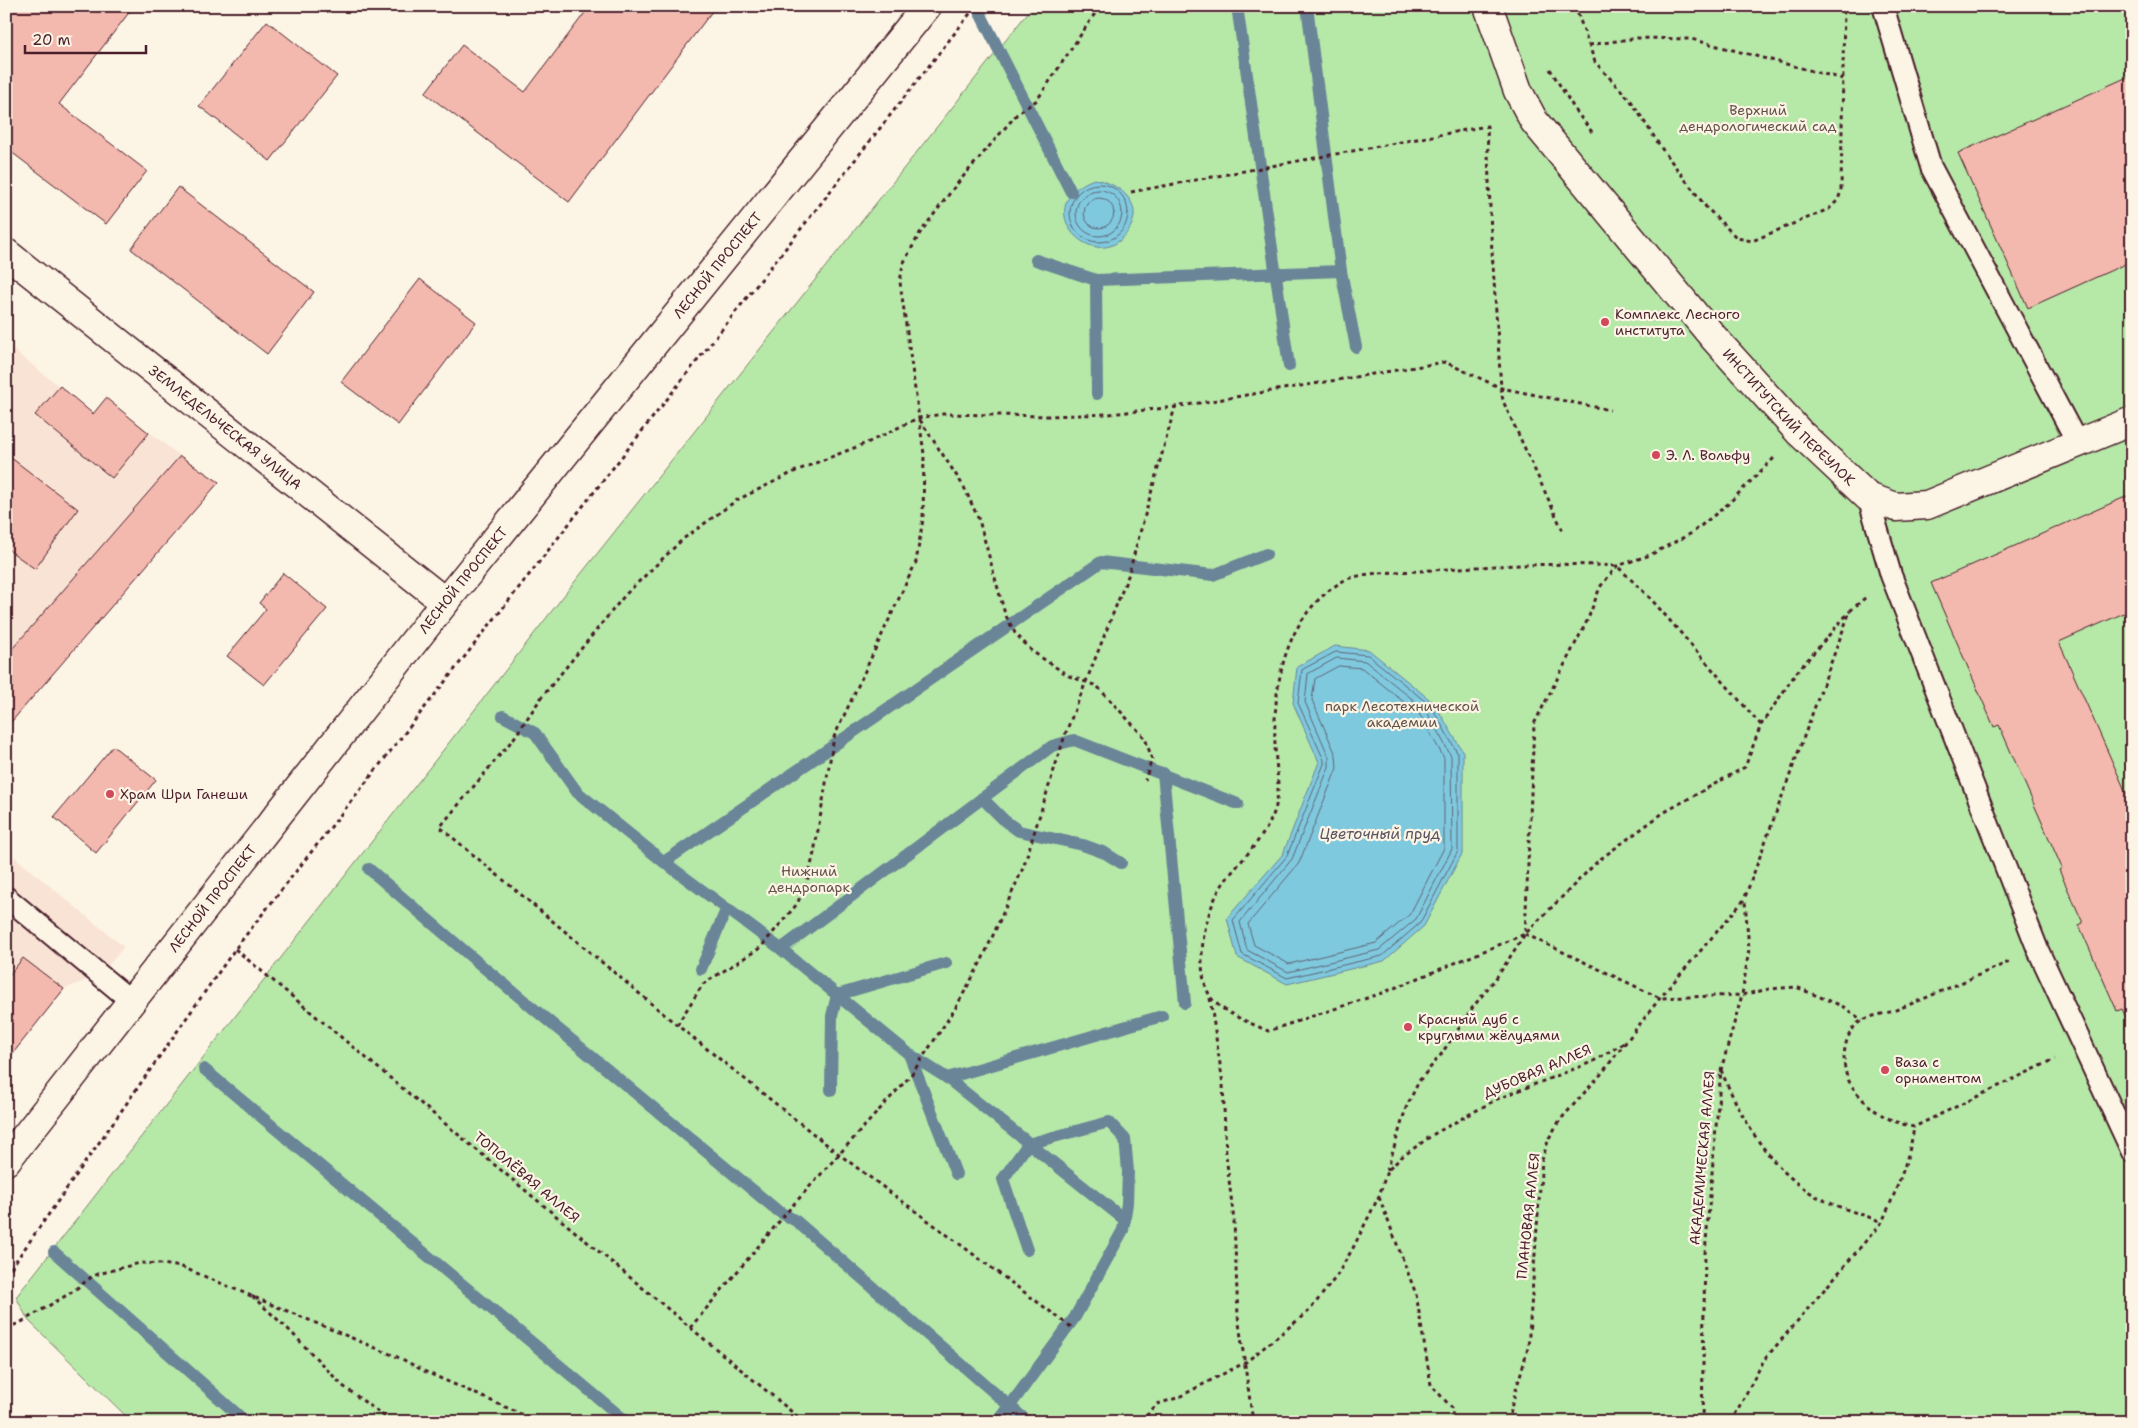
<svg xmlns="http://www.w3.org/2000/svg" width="2138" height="1428" font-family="'Shantell Sans',sans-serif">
  <rect width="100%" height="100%" fill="#fcf5e5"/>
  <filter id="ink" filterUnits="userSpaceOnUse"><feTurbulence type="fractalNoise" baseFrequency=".02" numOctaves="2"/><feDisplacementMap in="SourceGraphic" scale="10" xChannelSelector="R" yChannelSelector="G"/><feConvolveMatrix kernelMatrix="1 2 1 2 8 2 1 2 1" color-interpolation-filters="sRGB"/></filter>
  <g filter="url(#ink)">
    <g fill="#f9e3d4">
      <polygon points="6,344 93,413 106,398 180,456 219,482 6,728"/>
      <polygon points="6,850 124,947 100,975 64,989 6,1062"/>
    </g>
    <polygon fill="#b6e8a8" stroke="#80846a" points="1033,6 2132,6 2132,1422 132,1422 28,1320 16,1297 569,589"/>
    <g fill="#7fc9df" stroke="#6a8597">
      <path d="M1094,179C1116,182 1145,202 1130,228C1099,283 1023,206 1094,179Z"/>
      <polygon points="1335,646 1369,650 1434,703 1463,752 1463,852 1424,926 1384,961 1287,984 1237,957 1227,918 1283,854 1319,762 1293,703 1297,667"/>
    </g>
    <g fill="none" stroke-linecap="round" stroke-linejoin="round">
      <g stroke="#5f6373" stroke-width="1">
        <circle cx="1099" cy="213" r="29"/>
        <circle cx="1099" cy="213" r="23"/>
        <circle cx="1099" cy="213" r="15"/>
        <polygon points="1336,652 1368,655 1431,706 1458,754 1458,851 1420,923 1382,956 1287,978 1242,954 1233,920 1287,856 1324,764 1324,760 1298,703 1302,670"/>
        <polygon points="1337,658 1365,661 1426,710 1451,756 1452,849 1416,919 1379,950 1288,972 1247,950 1240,922 1292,859 1329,767 1329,757 1305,702 1308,674"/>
        <polygon points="1339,666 1362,668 1420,715 1444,758 1444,848 1410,914 1376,943 1289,964 1254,945 1248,924 1299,863 1337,768 1336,755 1312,700 1315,679"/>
      </g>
      <g stroke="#6a8597" stroke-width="12">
        <polyline points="1237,6 1289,366"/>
        <polyline points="1307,6 1341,271 1356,347"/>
        <polyline points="978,9 1071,192"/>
        <polyline points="1036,260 1096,280 1341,271"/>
        <polyline points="1096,280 1097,394"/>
        <polyline points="503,716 535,733 577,792 664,862 781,949 909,1054 947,1078 1125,1220"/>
        <polyline points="1163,773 1185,1003"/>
        <polyline points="982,798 1005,821 1019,831 1083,845 1105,853 1121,863"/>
        <polyline points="664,862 1101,562 1213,575 1266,554"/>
        <polyline points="369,869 482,966 778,1211 796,1221 1028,1422"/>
        <polyline points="781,949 1052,746 1074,740 1238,804"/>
        <polyline points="701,969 726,910"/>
        <polyline points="909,1054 956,1174"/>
        <polyline points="204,1069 627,1422"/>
        <polyline points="947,1078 1162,1016"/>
        <polyline points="831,1090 832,1016 837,995 946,963"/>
        <polyline points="54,1252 246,1422"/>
        <polyline points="998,1422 1075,1317 1123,1230 1127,1203 1128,1171 1125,1139 1109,1122 1028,1144 1003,1179 1027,1250"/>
      </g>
    </g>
    <g fill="#f3b8ae" stroke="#4a1f2b">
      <polygon points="6,6 134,6 59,104 147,171 106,224 6,148"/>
      <polygon points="590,6 716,6 569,202 425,93 462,45 525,92"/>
      <polygon points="267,21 337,76 270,161 199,106"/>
      <polygon points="2132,75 2132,261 2028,308 1958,153"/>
      <polygon points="178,187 314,292 267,354 131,249"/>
      <polygon points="420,279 476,322 398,425 341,382"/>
      <polygon points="60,386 93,414 106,398 149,433 112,478 35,415"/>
      <polygon points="6,454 78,509 35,569 6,548"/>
      <polygon points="180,456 219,482 6,728 6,656"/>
      <polygon points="2132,494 2132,630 2124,613 2059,642 2132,806 2132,1030 2122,1009 2117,1011 2079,925 2083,923 2059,870 2062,868 1999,725 1994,727 1931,583"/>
      <polygon points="283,573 327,609 264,685 227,656 266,609 259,603"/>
      <polygon points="113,746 156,780 96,853 54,817"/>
      <polygon points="23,958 64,989 6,1062 6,979"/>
    </g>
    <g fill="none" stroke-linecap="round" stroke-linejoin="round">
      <defs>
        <g id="service">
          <polyline points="1883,6 1931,167 2078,444"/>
          <polyline points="1868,497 1891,575 2038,950 2132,1152"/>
          <polyline points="6,897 130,1000"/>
        </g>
        <g id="minor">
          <path id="s1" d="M1488,6L1518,91L1534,121L1714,338L1799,432L1868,497L1896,507L1927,505L2132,421"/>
          <path id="s2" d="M6,253L445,602"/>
          <path id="s3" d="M6,1161L445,602L927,6"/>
        </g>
      </defs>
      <use href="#service" stroke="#4a1f2b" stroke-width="24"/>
      <use href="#minor" stroke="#4a1f2b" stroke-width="31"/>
      <g stroke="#4a1f2b" stroke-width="3" stroke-dasharray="4 4" stroke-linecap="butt">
        <polyline points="1575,6 1595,62 1631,101 1662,149 1706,207 1737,238 1752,241 1829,209 1838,200 1841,191 1844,6"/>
        <polyline points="1589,45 1637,38 1691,39 1843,79"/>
        <polyline points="1550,69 1575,110 1592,132"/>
        <polyline points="1131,192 1487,126 1491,235 1501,388 1503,401 1563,531"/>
        <polyline points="920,420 964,487 979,520 1005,614 1015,633 1033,652 1069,676 1097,686 1145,738 1152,759 1145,780"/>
        <path d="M1761,725L1651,599L1617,566C1550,562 1485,566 1419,571C1399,572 1360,572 1343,581C1285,615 1273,683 1275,744C1275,763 1280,781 1277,800C1273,831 1243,857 1225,881C1205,908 1193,966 1210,996C1218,1011 1253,1024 1268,1031L1385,992L1525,934L1599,860L1663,813L1745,767L1761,725L1796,673L1850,611"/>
        <polyline points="1525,934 1660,998 1742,995 1769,989 1796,987 1842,1006 1862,1020"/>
        <polyline points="235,949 804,1422"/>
        <path d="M2009,962C1971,978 1932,996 1893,1011C1881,1015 1864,1016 1855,1026C1842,1040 1841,1068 1850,1083C1866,1108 1886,1121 1914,1127L2055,1059"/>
        <polyline points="1210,998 1223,1084 1226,1155 1234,1221 1238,1316 1253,1422"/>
        <polyline points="677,1025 703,984 760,948 797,904 807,882 814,853 834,737 916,562 923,519 924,454 900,282 903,264 920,233 956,185 1017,114 1037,100 1100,6"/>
        <path d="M1721,1070C1741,1118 1768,1167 1814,1195C1834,1207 1860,1213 1882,1222"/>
        <polyline points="1387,1171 1406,1108 1419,1081 1440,1056 1473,1007 1499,974 1525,934 1534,724 1588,619 1600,587 1617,566 1650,555 1692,533 1728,504 1775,457"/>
        <polyline points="1379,1197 1416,1294 1431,1385 1453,1409 1451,1422"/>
        <polyline points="6,1275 235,949 976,6"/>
        <polyline points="252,1296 288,1329 343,1386 392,1422"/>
        <polyline points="6,1327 18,1324 72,1292 94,1275 140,1263 162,1264 182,1267 402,1359 424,1371 539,1422"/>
        <polyline points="1071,1327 840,1155 677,1025 440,827 514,738 541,698 625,595 683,539 737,500 798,470 869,442 918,418 943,414 1049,416 1109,414 1175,407 1445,362 1501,388 1610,410"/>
        <polyline points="690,1328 793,1205 911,1075 955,1009 982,960 1023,868 1066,732 1128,576 1175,407"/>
        <polyline points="1141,1422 1157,1404 1177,1398 1246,1362 1309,1311 1336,1277 1353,1248 1379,1196 1387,1171 1403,1156 1434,1134 1497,1099 1592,1062 1624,1043"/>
        <polyline points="1509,1422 1512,1404 1528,1348 1542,1160 1549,1138 1560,1120 1602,1073 1660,998 1744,900 1850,611 1866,597"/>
        <polyline points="1702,1422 1705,1253 1721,1070 1742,995 1749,949 1745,901"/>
        <path d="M1731,1422L1764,1360L1882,1222C1895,1194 1910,1157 1914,1127"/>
      </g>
      <use href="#service" stroke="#fcf5e5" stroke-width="20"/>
      <use href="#minor" stroke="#fcf5e5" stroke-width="28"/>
    </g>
  </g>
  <g fill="#d1495b" stroke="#fcf5e5" stroke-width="2">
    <circle cx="1605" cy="322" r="5"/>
    <circle cx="1656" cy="455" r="5"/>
    <circle cx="110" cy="794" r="5"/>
    <circle cx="1408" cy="1027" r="5"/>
    <circle cx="1885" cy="1070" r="5"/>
  </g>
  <g text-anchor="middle" stroke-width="4.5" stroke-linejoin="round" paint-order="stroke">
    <g font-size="14" fill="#65514a" stroke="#fcf5e5">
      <text x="1758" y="115">Верхний<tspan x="1758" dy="16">дендрологический сад</tspan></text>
      <text x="1402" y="711">парк Лесотехнической<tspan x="1402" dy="16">академии</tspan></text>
      <text x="809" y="876">Нижний<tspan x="809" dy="16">дендропарк</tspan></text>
    </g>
    <g font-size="14" fill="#4a1f2b" stroke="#fcf5e5">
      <text dy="5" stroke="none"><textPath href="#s3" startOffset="1144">ЛЕСНОЙ ПРОСПЕКТ</textPath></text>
      <text dy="5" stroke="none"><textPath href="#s1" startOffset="515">ИНСТИТУТСКИЙ ПЕРЕУЛОК</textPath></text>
      <text dy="5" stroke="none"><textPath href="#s2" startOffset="280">ЗЕМЛЕДЕЛЬЧЕСКАЯ УЛИЦА</textPath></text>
      <text dy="5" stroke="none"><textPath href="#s3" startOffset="739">ЛЕСНОЙ ПРОСПЕКТ</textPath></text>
      <text dy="5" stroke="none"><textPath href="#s3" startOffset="334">ЛЕСНОЙ ПРОСПЕКТ</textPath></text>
      <text transform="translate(1537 1071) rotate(-23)" y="5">ДУБОВАЯ АЛЛЕЯ</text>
      <text transform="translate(1702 1158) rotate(-85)" y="5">АКАДЕМИЧЕСКАЯ АЛЛЕЯ</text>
      <text transform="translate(527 1177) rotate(40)" y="5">ТОПОЛЁВАЯ АЛЛЕЯ</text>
      <text transform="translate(1528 1216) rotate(-84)" y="5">ПЛАНОВАЯ АЛЛЕЯ</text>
    </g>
    <g font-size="14" fill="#4a1f2b" stroke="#fcf5e5" text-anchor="start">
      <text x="1615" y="319">Комплекс Лесного<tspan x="1615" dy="16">института</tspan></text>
      <text x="1666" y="460">Э. Л. Вольфу</text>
      <text x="120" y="799">Храм Шри Ганеши</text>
      <text x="1418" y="1024">Красный дуб с<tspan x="1418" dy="16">круглыми жёлудями</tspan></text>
      <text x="1895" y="1067">Ваза с<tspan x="1895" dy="16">орнаментом</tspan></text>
    </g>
    <g font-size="15" font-style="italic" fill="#5a5261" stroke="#fcf5e5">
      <text x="1380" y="839">Цветочный пруд</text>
    </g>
  </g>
  <rect width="2138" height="1428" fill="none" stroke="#fcf5e5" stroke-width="25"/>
  <rect x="12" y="12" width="2113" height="1403" fill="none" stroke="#4a1f2b" stroke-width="2" filter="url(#ink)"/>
  <path d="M25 45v8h121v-8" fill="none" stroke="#4a1f2b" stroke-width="2.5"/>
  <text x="32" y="45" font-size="15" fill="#4a1f2b" stroke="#fcf5e5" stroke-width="4" paint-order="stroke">20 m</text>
</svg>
